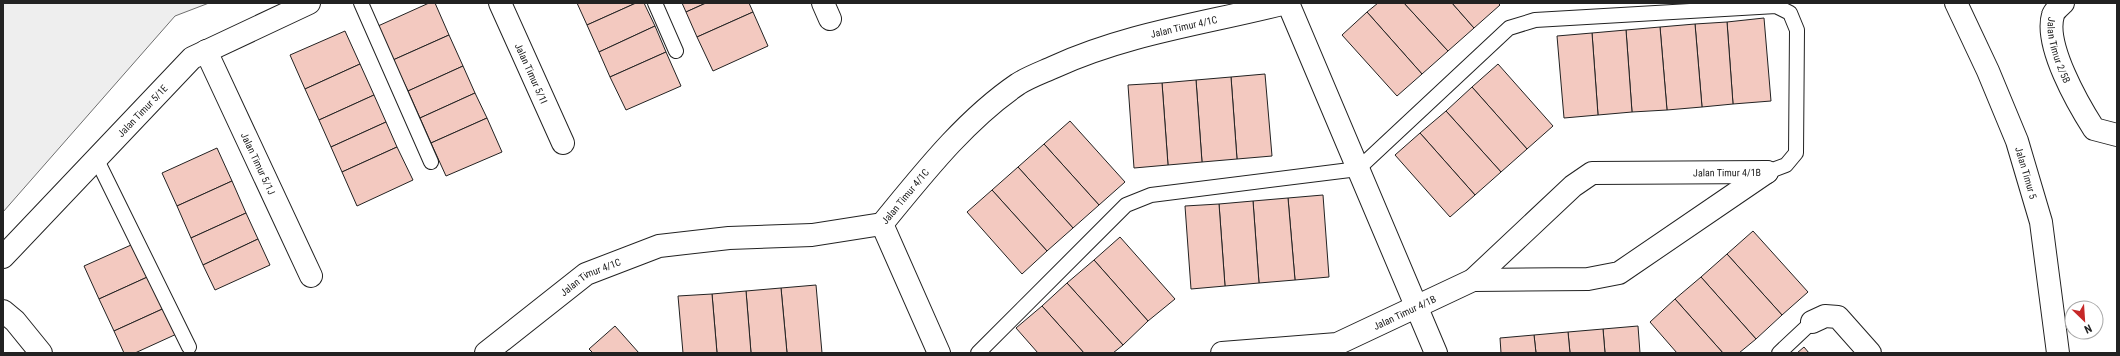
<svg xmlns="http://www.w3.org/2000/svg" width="2120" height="356" font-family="'Roboto Condensed',sans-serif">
  <rect width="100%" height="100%" fill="#fff"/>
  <polygon fill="#eee" stroke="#6f6f6f" points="3,3 209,3 175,16 3,212"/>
  <g fill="#f3c9c0" stroke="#222">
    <polygon points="429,3 435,3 449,35 393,60 378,26"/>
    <polygon points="577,3 636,3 587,25"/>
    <polygon points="636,3 644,3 655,26 599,52 587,25"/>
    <polygon points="682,3 706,3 686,12"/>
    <polygon points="706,3 749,3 753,12 697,37 686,12"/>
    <polygon points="1378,3 1404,3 1448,51 1422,74 1367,12"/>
    <polygon points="1404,3 1452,3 1474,28 1448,51"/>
    <polygon points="1452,3 1498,3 1500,5 1474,28"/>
    <polygon points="753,12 768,46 713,71 697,37"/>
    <polygon points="1367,12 1422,74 1397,96 1342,35"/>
    <polygon points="1764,18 1771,101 1733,104 1727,22"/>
    <polygon points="1727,22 1733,104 1702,107 1695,24"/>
    <polygon points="1695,24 1702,107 1667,110 1660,27"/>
    <polygon points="655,26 666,52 610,77 599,52"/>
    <polygon points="1660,27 1667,110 1632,112 1626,30"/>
    <polygon points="1626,30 1632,112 1598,115 1592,33"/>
    <polygon points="345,31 360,64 305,89 290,55"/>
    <polygon points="1592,33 1598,115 1564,118 1557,36"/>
    <polygon points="449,35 463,66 408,91 393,60"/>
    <polygon points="666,52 681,86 626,110 610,77"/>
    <polygon points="360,64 374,95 319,120 305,89"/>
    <polygon points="1498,64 1553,126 1527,149 1472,87"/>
    <polygon points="463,66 475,93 420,118 408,91"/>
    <polygon points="1265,74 1272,156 1237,159 1231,77"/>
    <polygon points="1231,77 1237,159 1202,162 1196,80"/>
    <polygon points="1196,80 1202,162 1168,165 1162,83"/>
    <polygon points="1162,83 1168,165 1134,168 1128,85"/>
    <polygon points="1472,87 1527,149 1501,172 1446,111"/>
    <polygon points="475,93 487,118 431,143 420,118"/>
    <polygon points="374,95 386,122 331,147 319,120"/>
    <polygon points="1446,111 1501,172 1475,195 1420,133"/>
    <polygon points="487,118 502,152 446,176 431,143"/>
    <polygon points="1070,121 1125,182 1099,205 1044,144"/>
    <polygon points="386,122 397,147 342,172 331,147"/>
    <polygon points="1420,133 1475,195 1450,217 1395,155"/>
    <polygon points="1044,144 1099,205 1073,228 1018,167"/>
    <polygon points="397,147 413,180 357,206 342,172"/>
    <polygon points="217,148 232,181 177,206 162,173"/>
    <polygon points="1018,167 1073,228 1047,251 992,190"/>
    <polygon points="232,181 246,213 191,238 177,206"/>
    <polygon points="992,190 1047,251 1022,274 967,212"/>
    <polygon points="1323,195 1329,277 1295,280 1288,198"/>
    <polygon points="1288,198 1295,280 1259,283 1253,201"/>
    <polygon points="1253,201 1259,283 1225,286 1219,204"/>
    <polygon points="1219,204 1225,286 1191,289 1185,206"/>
    <polygon points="246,213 258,239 203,265 191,238"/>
    <polygon points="1753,231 1808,292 1782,315 1727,254"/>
    <polygon points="1120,237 1175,299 1148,321 1094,260"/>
    <polygon points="258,239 270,265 215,290 203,265"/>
    <polygon points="140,241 154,274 99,299 84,266"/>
    <polygon points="1727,254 1782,315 1756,339 1701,277"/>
    <polygon points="1094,260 1148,321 1123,345 1067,283"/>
    <polygon points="154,274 169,306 114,331 99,299"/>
    <polygon points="1701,277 1756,339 1739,353 1723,353 1675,299"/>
    <polygon points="1067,283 1123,345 1113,353 1084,353 1042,306"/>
    <polygon points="816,285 822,353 787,353 781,288"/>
    <polygon points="781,288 787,353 751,353 746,291"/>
    <polygon points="746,291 751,353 717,353 712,294"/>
    <polygon points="712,294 717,353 683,353 678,296"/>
    <polygon points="1675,299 1723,353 1677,353 1650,322"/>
    <polygon points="169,306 181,332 135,353 124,353 114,331"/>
    <polygon points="1042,306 1084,353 1038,353 1016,328"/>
    <polygon points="615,326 639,353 593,353 589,349"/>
    <polygon points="1638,326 1640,353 1605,353 1603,329"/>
    <polygon points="1603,329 1605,353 1570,353 1568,332"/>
    <polygon points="1568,332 1570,353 1536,353 1534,335"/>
    <polygon points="1534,335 1536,353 1501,353 1500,338"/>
    <polygon points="1804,347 1809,353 1797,353"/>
  </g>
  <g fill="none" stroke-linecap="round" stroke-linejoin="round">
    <defs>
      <g id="service">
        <polyline points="361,3 431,162"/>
        <polyline points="655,3 676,51"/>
        <polyline points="96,158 189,347"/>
        <polyline points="978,353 1126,205 1151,195 1358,169 1509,28 1535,20 1776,6 1790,13 1797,30 1796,153 1786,165 1767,172"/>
        <polyline points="1779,353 1812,322"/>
      </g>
      <g id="minor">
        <path id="s1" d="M500,3L563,143"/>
        <polyline points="823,3 830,19"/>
        <polyline points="1288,3 1436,353"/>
        <path id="s2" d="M2063,3C2060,6 2054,11 2053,15C2044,45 2078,104 2094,129L2117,135"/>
        <path id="s3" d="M206,51L311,276"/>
        <polyline points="882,224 939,353"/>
        <path id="s4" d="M3,257L192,58L309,3"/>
        <polyline points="1473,280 1588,279 1619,273 1767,172"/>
        <polyline points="3,311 15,321 41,353"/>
        <polyline points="1812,322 1825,316 1838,317 1870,353"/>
        <path id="s5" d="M486,353L586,274L659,246L729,238L812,235L882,224C923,174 965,120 1018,84C1029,77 1043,72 1054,67C1128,33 1208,23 1286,3"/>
        <path id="s6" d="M1222,353L1337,344L1473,280L1573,186L1592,173L1767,172"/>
      </g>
      <g id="tertiary">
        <path id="s7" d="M1956,3L1988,71L2017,141L2041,222L2058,353"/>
      </g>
    </defs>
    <use href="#service" stroke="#222" stroke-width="16"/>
    <use href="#minor" stroke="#222" stroke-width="24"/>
    <use href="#tertiary" stroke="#222" stroke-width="24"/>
    <use href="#service" stroke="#fff" stroke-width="14"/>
    <use href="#minor" stroke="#fff" stroke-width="22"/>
    <use href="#tertiary" stroke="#fff" stroke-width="22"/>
  </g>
  <g text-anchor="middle" stroke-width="3" stroke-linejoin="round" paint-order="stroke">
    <g font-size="10" fill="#222" stroke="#fff">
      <text dy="4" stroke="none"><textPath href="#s5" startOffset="802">Jalan Timur 4/1C</textPath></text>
      <text dy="4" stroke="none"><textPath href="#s2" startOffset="52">Jalan Timur 2/5B</textPath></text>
      <text dy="4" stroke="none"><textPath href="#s1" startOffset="77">Jalan Timur 5/1I</textPath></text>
      <text dy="4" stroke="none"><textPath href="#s4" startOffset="202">Jalan Timur 5/1E</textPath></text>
      <text dy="4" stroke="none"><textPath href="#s3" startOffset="124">Jalan Timur 5/1J</textPath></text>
      <text dy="4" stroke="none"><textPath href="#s6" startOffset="561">Jalan Timur 4/1B</textPath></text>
      <text dy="4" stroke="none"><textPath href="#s7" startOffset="184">Jalan Timur 5</textPath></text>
      <text dy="4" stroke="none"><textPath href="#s5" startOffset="466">Jalan Timur 4/1C</textPath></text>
      <text dy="4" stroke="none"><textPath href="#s5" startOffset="130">Jalan Timur 4/1C</textPath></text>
      <text dy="4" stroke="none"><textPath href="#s6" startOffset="190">Jalan Timur 4/1B</textPath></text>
    </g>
  </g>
  <rect width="2120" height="356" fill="none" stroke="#222222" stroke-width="8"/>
  <g transform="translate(2084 320) rotate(155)"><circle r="19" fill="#ffffff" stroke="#a7a7a7"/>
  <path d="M0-3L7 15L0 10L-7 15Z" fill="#c62828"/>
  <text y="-6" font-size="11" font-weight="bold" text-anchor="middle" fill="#222222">N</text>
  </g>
</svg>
